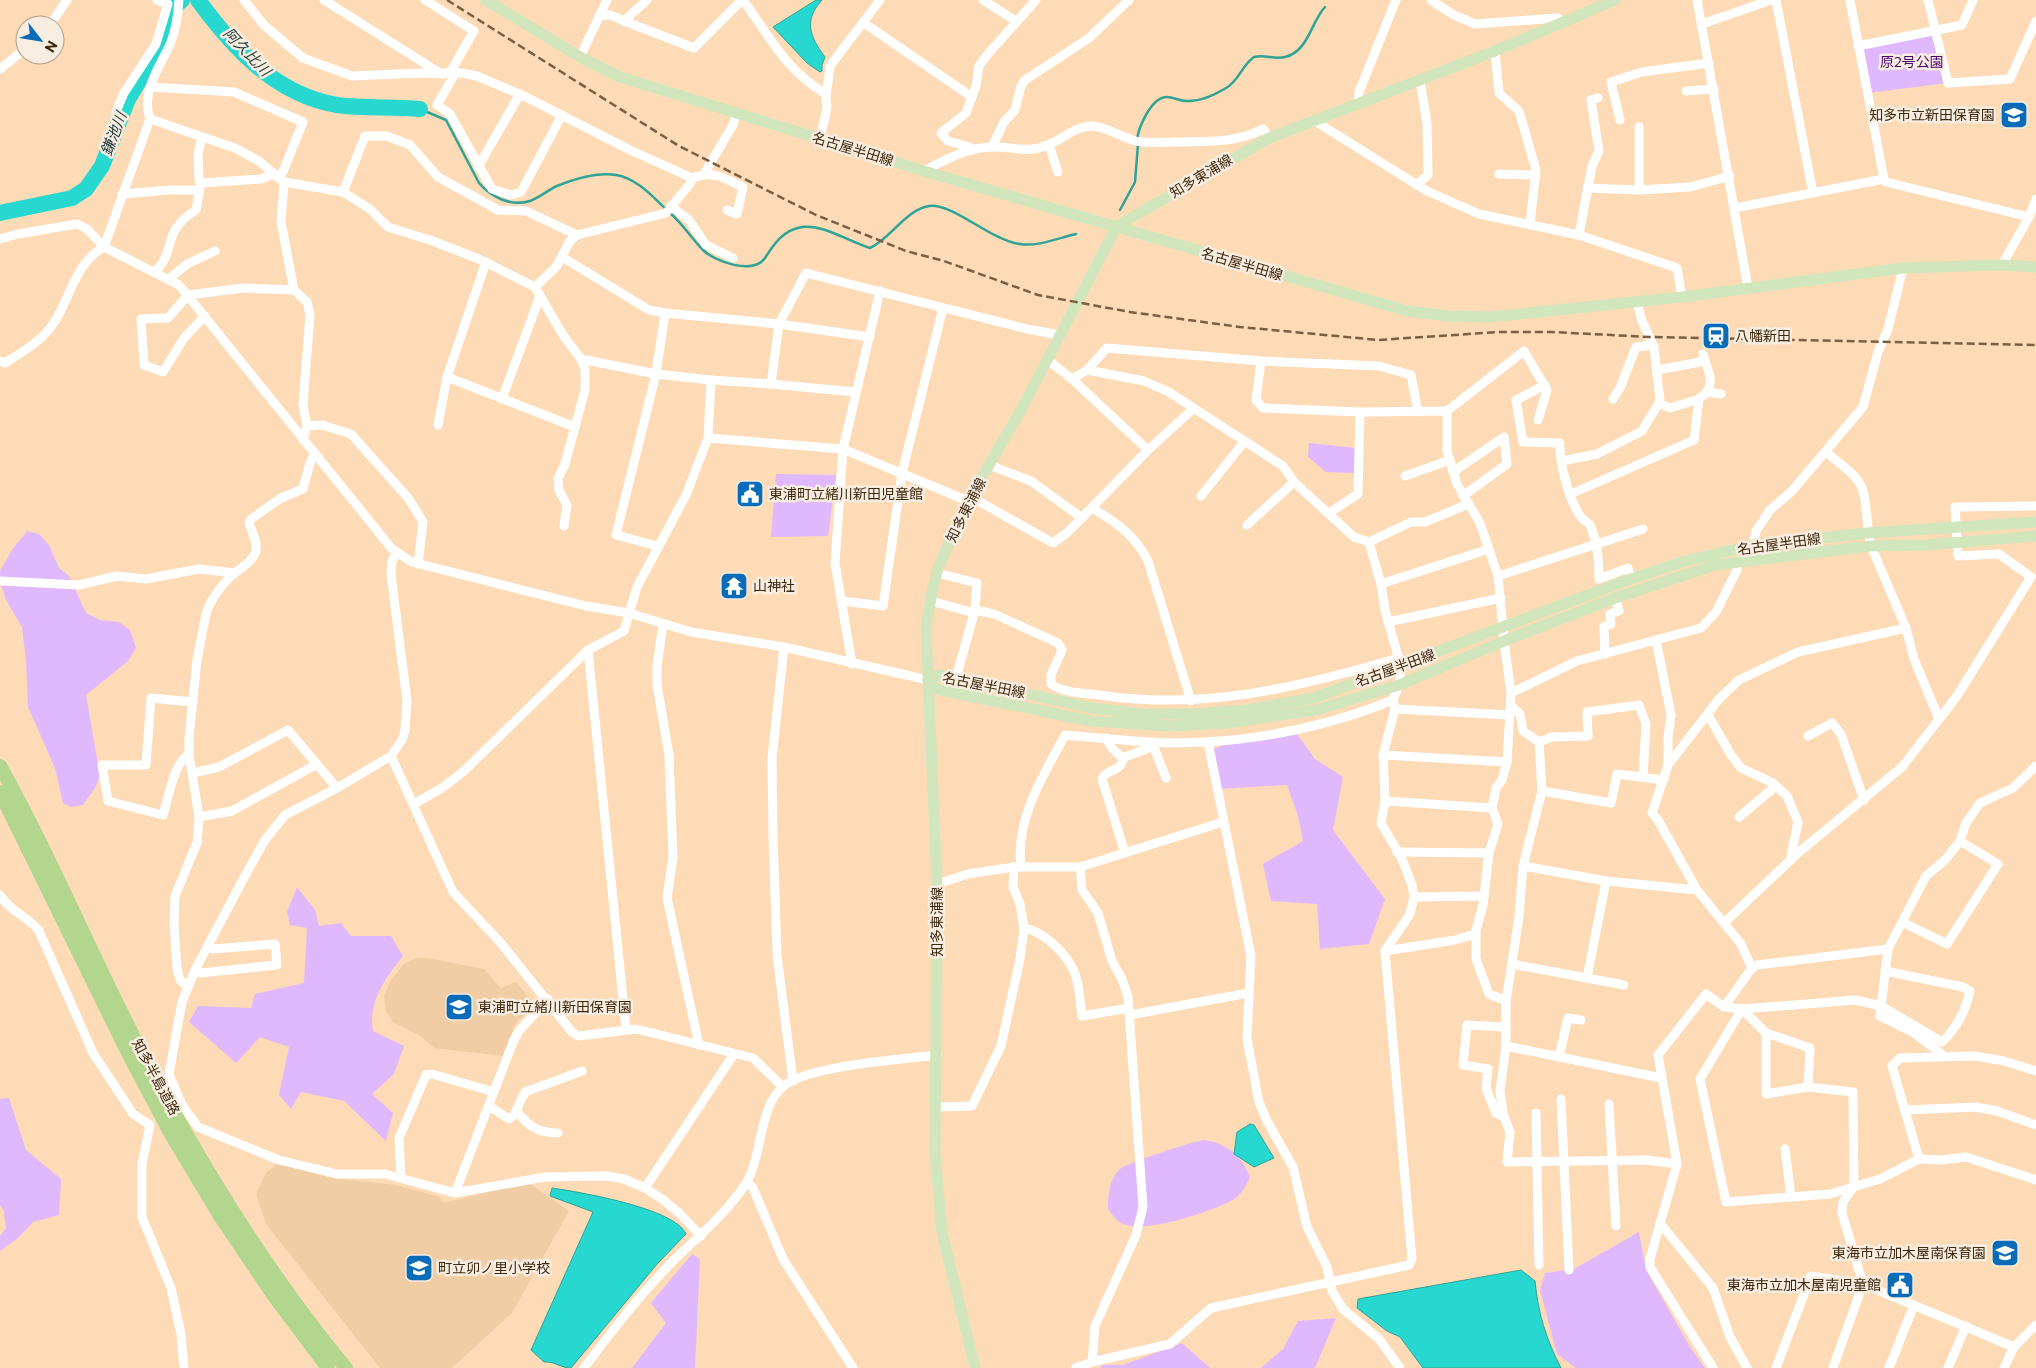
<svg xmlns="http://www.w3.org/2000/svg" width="2036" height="1368" font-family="Commissioner,'Noto Sans JP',sans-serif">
  <rect width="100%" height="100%" fill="#fddbb6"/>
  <g fill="#f1cda5">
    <polygon points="416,958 427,958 484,969 501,988 516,982 535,1004 516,1023 503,1056 434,1048 419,1035 393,1022 386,1011 384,996 391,980 405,963"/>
    <polygon points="278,1163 332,1178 396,1185 440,1197 443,1203 498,1190 514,1183 532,1185 569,1211 512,1313 452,1368 380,1368 266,1224 256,1194 266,1173"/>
  </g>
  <g fill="#e0b8fe">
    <polygon points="1936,32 1948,83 1867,93 1858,46"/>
    <polygon points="1309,443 1356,448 1354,473 1326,472 1308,457"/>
    <polygon points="776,474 836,475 828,536 771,537"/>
    <polygon points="27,531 39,534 49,545 59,568 69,576 86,613 100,620 119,622 130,630 136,648 128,661 86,695 100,776 95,788 83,805 71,807 63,803 55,768 28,707 26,661 22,627 6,600 0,582 0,571 12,550"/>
    <polygon points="1297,734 1315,759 1343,777 1333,830 1385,899 1369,944 1320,949 1317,904 1271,901 1263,864 1303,841 1298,816 1287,785 1218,789 1212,750 1229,742"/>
    <path d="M297,887L315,910L319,926L341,923L351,936H391L403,956C385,979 368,1001 373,1031L404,1046L394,1074L372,1094L393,1113L386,1141L344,1101L301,1092L291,1109L279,1095L289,1047L260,1037L236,1063L189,1022L198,1006L251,1008L255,994L304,983L307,928L290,925L287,912Z"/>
    <polygon points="9,1098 26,1150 61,1179 59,1215 33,1222 18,1238 0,1251 0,1236 6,1228 4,1211 0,1205 0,1099"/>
    <path d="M1205,1140C1229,1145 1240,1154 1250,1177C1246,1186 1241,1196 1231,1201C1210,1212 1141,1235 1121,1223C1116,1220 1111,1213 1108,1209C1108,1194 1109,1180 1120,1169C1127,1163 1193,1141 1205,1140Z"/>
    <polygon points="1639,1232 1646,1270 1690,1347 1705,1368 1576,1368 1557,1354 1540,1290 1545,1273 1574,1269"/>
    <polygon points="692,1254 700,1259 695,1368 632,1368 666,1323 651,1303"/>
    <polygon points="1336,1318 1315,1368 1261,1368 1283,1349 1298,1321"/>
    <polygon points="1182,1343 1210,1368 1100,1368 1103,1365 1123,1365"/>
  </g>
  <g fill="#27d8d0" stroke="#2ea396">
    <path d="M816,0H822C803,21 810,37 825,57L822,65V71L820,72L807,63L773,27Z"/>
    <polygon points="1250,1124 1254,1125 1274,1158 1254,1167 1234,1154 1237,1132"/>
    <path d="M552,1188C579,1192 675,1208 686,1234L657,1264L571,1368C560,1368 555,1361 544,1362L531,1350L593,1212L550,1196Z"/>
    <path d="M1521,1270L1535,1281C1538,1313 1546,1339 1561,1368H1423L1400,1337L1387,1331L1357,1308L1358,1299Z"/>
  </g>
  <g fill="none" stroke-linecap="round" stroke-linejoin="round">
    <g stroke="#2ea396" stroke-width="2.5">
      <path d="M420,109L446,120L479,183C491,197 511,207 530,201C539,198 548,190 557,186C574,179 598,172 616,175C636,178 652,196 666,209"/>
      <path d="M1137,139C1139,127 1151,97 1167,97C1174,97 1181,102 1189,101C1201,101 1216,94 1226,88C1239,81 1242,65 1254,57C1265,54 1274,60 1285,57C1308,52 1311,22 1325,7"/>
      <polyline points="1120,210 1135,182 1138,144"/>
      <path d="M670,213C683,224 691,238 703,250C715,262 753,275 765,258C774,244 783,230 802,227C824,224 849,242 870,248C890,239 907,209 929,206C953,203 990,240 1020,244C1038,247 1058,238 1076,234"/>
    </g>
    <g stroke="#27d8d0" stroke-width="16">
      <path d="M198,0C233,48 276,95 337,105C365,109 393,106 420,109"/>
      <polyline points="0,213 72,198 86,189 102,166 128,99 159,48 173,8 182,0"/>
    </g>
    <g stroke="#fff" stroke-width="9">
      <polyline points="244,0 264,25 303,58 352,76 420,73 443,74 451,71 477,76 526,97 630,150 692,178 690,184 666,213 577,235 570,241 556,267 535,287"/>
      <polyline points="324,0 440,73"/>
      <polyline points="425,0 474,31 451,71 453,77 437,105 450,114 492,189 511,195 521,192 562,115"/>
      <path d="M743,0C771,38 785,70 826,94"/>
      <polyline points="983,0 1016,21"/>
      <polyline points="1431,0 1452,14 1475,24 1558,18 1562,23"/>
      <polyline points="1697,0 1748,288"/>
      <polyline points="1776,0 1813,193"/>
      <polyline points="1850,0 1884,179"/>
      <polyline points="1928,0 1948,83 2010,79 2036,21"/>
      <polyline points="599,16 611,15 624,21 647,0"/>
      <polyline points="624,21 694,48 742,0"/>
      <polyline points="864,23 972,97"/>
      <polyline points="1702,24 1771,0"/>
      <polyline points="50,25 67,0"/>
      <polyline points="1858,46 1962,25 1973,0"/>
      <polyline points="1495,51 1499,93 1519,111 1536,170 1530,224"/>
      <polyline points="580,57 607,0"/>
      <polyline points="0,69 25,49"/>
      <polyline points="150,87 234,92 303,122 280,179"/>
      <polyline points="1686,91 1714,89"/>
      <polyline points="1358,103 1359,92 1396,0"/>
      <polyline points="116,112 124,93 156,44 168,4 157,0"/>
      <polyline points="150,119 235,148 259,161 284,182 343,192 370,209 388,227 430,240 479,259 535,287 563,335 581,359 656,374 711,380 771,384 855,392"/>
      <polyline points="1317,119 1318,123 1427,191 1479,214 1579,235 1677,268 1682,297"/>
      <polyline points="1620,120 1611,82 1642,72 1709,63"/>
      <polyline points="820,139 827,108 826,98 830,66 880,0"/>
      <polyline points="1049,145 1058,172"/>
      <polyline points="992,147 1004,122 1015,110 1021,86 1025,80 1089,38 1129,0"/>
      <polyline points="971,151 970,147 948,141 941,133 966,113 976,86 979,66 987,55 1036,0"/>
      <polyline points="478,167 520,94"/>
      <path d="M924,171C944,160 969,147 992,147C1012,146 1026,154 1048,145C1062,140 1076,125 1093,126C1108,128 1122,137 1136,141C1148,144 1161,142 1174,142C1205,141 1234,144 1263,129L1269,138"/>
      <polyline points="704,174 733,125 736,113"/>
      <polyline points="1499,174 1535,175"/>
      <path d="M692,178C713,170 724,178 743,187L737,214L727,210"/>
      <polyline points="284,182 281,222 294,290"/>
      <polyline points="201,183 199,181 198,154 202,137"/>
      <polyline points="1416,185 1428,175 1427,124 1420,80"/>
      <polyline points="1587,188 1639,190 1690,187 1730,176"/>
      <polyline points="1639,190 1639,127"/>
      <polyline points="343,192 365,136 387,136 410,145 438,177 480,200 498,210 526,211 577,235"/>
      <polyline points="122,194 170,190 195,190 199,193"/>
      <polyline points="671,206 689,220 706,245 733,258"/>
      <polyline points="1735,208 1884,179 1886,182 2029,217"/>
      <polyline points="1579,235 1592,166 1599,151 1591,100 1598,98"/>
      <polyline points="0,239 18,234 77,224 87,229 104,247 179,285 392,549 412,562 586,606 629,613 691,632 784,647 928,680"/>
      <polyline points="562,257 649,310 665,313"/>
      <polyline points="2002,265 2029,217 2036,199"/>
      <path d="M155,272C177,251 161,231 196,210L201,183L261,179L274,174"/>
      <polyline points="169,279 187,264 215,251"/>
      <polyline points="205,316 184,338 163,372 144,365 141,319 168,318 188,295 243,288 294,290 307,302 310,315 303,405 307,426 303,440"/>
      <path d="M1703,354C1706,367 1715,379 1707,392"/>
      <path d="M0,361L5,363C19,354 35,345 46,333C70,307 71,265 104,247L150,119C140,92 160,67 171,42C176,29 178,14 179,0"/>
      <polyline points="1261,361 1256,400 1263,408 1360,412 1447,411 1447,451 1457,484 1480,523 1498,576 1504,641 1511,693 1507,762 1502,780 1496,788 1492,808 1498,824 1489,853 1483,905 1475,934 1455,940 1385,951"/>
      <polyline points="1658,370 1705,361"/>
      <polyline points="447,377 575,427"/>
      <polyline points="1072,379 1087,370 1107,348 1261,361 1379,366 1411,375 1418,412"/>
      <polyline points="771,384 779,324 806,273 1027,329 1060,335"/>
      <path d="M1545,385L1516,400L1523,442L1560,443C1559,462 1569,501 1581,517C1584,521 1588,522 1590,525C1598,542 1599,561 1599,579L1628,568L1631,578"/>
      <polyline points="502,399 540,296"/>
      <polyline points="1613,399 1620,388 1636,347 1653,345"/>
      <polyline points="1659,403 1670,408 1699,399"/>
      <polyline points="1447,411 1524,351 1547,390 1538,420"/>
      <polyline points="438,425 447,377 486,262"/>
      <polyline points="307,426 322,425 351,434 409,499 423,522 418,564"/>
      <polyline points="708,438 843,449 968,501"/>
      <polyline points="1148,450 1193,409"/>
      <path d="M1826,452C1837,462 1857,474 1862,488C1868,504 1866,528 1871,546L1906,628L1914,659L1939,719"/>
      <polyline points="1562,461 1597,454 1642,431 1660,401 1654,347 1642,321 1637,302"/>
      <polyline points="989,465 1031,481 1082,518"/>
      <polyline points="1453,472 1504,437 1507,464 1463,496"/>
      <polyline points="1405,476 1450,460"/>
      <polyline points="1571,494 1694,440 1699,399 1707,392 1721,394"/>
      <polyline points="1201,496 1244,442"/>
      <polyline points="971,497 1053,543 1068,532 1148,450 1072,379 1048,360"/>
      <path d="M1092,508C1117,523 1135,535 1148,561L1191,701"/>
      <polyline points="1329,513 1358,494 1360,412"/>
      <polyline points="1247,525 1294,482"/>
      <polyline points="564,526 567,505 559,490 558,479 565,464 585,390 585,370 581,359"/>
      <polyline points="1369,542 1411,522 1425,522 1468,504"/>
      <polyline points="1753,545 1756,531 1770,510 1792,491 1863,407 1878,352 1888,329 1903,268"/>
      <polyline points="657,546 616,535 656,374 665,313 779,324 870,337"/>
      <polyline points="397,553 392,561 391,574 407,701 405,730 402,740 391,756 337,788 285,815 265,840 246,874 195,970 182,1002 169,1074 182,1105 198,1127 279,1160 337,1174 385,1174 455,1193 545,1177 607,1176 624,1179 645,1188 662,1199 679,1213 701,1236"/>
      <path d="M937,573L977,583L975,610L994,614L1058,643L1062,650L1051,675V684C1063,693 1084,693 1099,695C1203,711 1300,687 1399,658"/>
      <polyline points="1498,576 1643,529"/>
      <polyline points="0,581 79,585 117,576 146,579 199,569 235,573"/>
      <polyline points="1381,584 1489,549"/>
      <polyline points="842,601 883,606 902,473 943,308"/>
      <polyline points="931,601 974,613"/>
      <polyline points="1388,622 1501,598"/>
      <polyline points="663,624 657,666 657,685 669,755 673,857 667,898 699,1045"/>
      <polyline points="1656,640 1671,715 1668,737 1668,765 1652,813 1658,820 1697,890 1741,944 1752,968"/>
      <polyline points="784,647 772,758 773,834 777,955 793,1081"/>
      <polyline points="588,650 626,1029"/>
      <polyline points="1605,654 1604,627 1611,624 1610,614 1619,611 1615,598"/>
      <polyline points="852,664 835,563 843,449 880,291"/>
      <polyline points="956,678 975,610"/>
      <polyline points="1511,693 1577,661 1701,628 1716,612 1737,570 1738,561"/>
      <polyline points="1512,707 1520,714 1523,731 1539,742 1542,791 1523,866 1519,917 1506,1001 1506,1046 1500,1091 1503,1113 1510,1132 1507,1162 1646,1160 1677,1164"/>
      <polyline points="1395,709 1510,715"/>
      <polyline points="1708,715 1731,755 1741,768 1773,783 1787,796 1798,822 1790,861"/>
      <polyline points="1808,736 1832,723 1841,734 1864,800"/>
      <path d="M1107,738C1112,754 1119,751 1123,760C1120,772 1106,769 1102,779L1125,853"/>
      <polyline points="1208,742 1251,956 1247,1039 1259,1102 1267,1121 1293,1167 1307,1227 1327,1267 1332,1291 1343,1309 1379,1339 1400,1368"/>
      <polyline points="1539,742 1552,737 1588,736 1587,712 1639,705 1646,724 1643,777"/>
      <polyline points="1153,745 1166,778"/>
      <path d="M189,754C173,764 169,797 163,815L108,801L102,765H146L151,698L193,702"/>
      <polyline points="1383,755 1507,762"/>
      <polyline points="391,756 453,892 500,942 572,1032 578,1036 636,1029 753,1058 783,1087"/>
      <polyline points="1122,758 1149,748 1154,742"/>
      <polyline points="1668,765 1719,699 1739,680 1798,652 1906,628"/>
      <polyline points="193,773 219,767 288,730 337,788"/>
      <polyline points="1542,791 1611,803 1617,774 1664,780"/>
      <polyline points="1385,801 1492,808"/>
      <polyline points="414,804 442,788 464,771 588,650 624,631 637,587 686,495 708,438 711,380"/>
      <polyline points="199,817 232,811 317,764"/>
      <polyline points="1739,817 1776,786"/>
      <polyline points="1397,852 1489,853"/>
      <polyline points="1523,866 1606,881 1697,890"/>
      <path d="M1021,867C1015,818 1044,775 1065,735C1112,739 1160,745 1207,742C1271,738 1334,724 1393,700"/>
      <polyline points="1080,867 1082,890 1098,913 1112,961 1122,979 1128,997 1143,1207 1136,1235 1095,1326 1092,1362"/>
      <polyline points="937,884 968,874 1014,867 1080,867 1223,822"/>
      <path d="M0,895C10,912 28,916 39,931L93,1053L133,1114L150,1125L142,1164V1217L171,1288L181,1334L184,1368"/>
      <polyline points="1414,897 1484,896"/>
      <polyline points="1724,923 1798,853 1902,767 1957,696 2031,577 1999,554 1958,556 1955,507 2036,506"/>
      <polyline points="1904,923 1947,944 1998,864 1960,841"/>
      <path d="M1024,928C1045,932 1068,955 1075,974C1080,987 1080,1003 1082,1016L1129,1008"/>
      <polyline points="1476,932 1476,959 1489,994 1506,1001"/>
      <polyline points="1512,964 1624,985"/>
      <polyline points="195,970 200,973 277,965 275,944 213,949 208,946"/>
      <polyline points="1587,978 1606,881"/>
      <path d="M187,986L180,980L177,968L174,925L175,896L197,843L199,817L189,754V738L197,660L206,614C210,600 224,581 236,572C259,555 261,552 249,523L251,519L281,498L303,489L310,463L315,453"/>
      <polyline points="1724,1007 1752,968 1757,965 1888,949"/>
      <polyline points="1742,1009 1700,1079 1726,1202 1830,1194 1880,1179 1919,1159 1941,1160 1966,1157 2036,1180"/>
      <polyline points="1742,1009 1766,1033 1810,1048 1808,1087 1853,1092 1854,1186 1843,1202 1842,1213 1863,1284 1833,1368"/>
      <polyline points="1130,1015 1248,993"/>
      <polyline points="1766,1033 1766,1094 1808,1087"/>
      <polyline points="1506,1046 1661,1078"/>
      <polyline points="1943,1055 1914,1033 1880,1016 1888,949 1926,876 1945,860 1960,841 1966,823 1980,803 2013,788 2036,766"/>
      <polyline points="1559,1057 1568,1018 1581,1020"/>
      <polyline points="1561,1099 1569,1270"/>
      <polyline points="1609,1104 1616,1226"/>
      <polyline points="489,1106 509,1119 514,1115 525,1092 582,1071"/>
      <polyline points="936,1107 972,1106 1001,1046 1020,959 1024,928 1020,904 1013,887 1014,867"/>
      <polyline points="1905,1110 1976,1107 1997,1111 2036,1125"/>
      <path d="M516,1111C529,1126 537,1133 558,1133"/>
      <polyline points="1536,1113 1539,1265"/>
      <polyline points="1504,1117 1496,1113 1486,1088 1488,1069 1463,1065 1467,1025 1506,1027"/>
      <polyline points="1785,1149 1791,1197"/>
      <polyline points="1919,1159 1892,1066 1900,1058 1975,1056 2004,1061 2036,1071"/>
      <polyline points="401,1177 399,1138 426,1075 432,1074 494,1092"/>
      <polyline points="747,1182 753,1188 783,1259 853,1368"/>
      <polyline points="645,1188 734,1054"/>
      <polyline points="455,1193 513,1042 519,1031 548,999"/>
      <polyline points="1660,1223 1713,1288 1730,1337 1747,1368"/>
      <path d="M584,1368C612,1331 641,1293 674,1260C699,1236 727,1213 746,1183C763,1156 758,1105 785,1085C813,1065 899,1060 937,1055"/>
      <polyline points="1075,1368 1092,1362 1170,1344 1211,1308 1409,1265 1412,1259 1385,951 1410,914 1414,897 1412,885 1402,859 1381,823 1385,801 1383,755 1395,709 1393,700 1399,685 1401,667 1385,610 1381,584 1369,542 1354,537 1294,482 1283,466 1169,392 1144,381 1087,370"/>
      <path d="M1713,1368L1650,1267V1259L1677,1164L1658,1055L1706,994L1724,1007L1742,1009L1856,1000L1881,1006L1942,1042C1958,1026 1965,1012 1970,991L1963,987L1885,971"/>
      <polyline points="1776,1368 1811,1276 1863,1284 2014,1347"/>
      <polyline points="1889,1368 1914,1305"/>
      <polyline points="1948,1368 1966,1326"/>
      <polyline points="2004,1368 2014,1347 2036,1325"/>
    </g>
    <g stroke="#d1e6bc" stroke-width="11">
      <polyline points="486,0 580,57 620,77 924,171 1407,311 1447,316 1489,317 1682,297 1903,268 2002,265 2036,267"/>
      <polyline points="2036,522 1867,533 1753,545 1685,561 1625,581 1314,698 1247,710 1193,714 1141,714 1093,708 939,675 928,680 936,689 1090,721 1169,726 1228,723 1316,710 1399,685 1504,641 1615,598 1715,565 1871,546 1926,545 2036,536"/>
      <polyline points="975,1368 942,1232 935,1154 937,884 926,627 933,587 938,568 968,501 1021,410 1117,226 1269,138 1495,51 1615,0"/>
    </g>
    <g stroke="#b3d68f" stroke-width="14">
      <path d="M0,766C52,859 92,957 141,1051C199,1162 266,1272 346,1368"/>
      <polyline points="0,792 129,1055 172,1136 220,1216 274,1296 328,1368"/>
    </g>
    <polyline stroke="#7a6042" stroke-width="2.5" stroke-dasharray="8 4" stroke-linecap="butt" points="447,0 679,146 816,215 906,251 944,261 1038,295 1130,312 1240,327 1378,340 1499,332 1552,332 1649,337 2036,345"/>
  </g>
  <defs>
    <symbol id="school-square" viewBox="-11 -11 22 22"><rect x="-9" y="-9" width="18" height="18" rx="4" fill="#096cb8" stroke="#f8ede1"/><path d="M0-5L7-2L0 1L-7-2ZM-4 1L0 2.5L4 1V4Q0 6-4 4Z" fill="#fff"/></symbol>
    <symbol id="station-square" viewBox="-11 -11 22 22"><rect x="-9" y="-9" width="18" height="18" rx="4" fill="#096cb8" stroke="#f8ede1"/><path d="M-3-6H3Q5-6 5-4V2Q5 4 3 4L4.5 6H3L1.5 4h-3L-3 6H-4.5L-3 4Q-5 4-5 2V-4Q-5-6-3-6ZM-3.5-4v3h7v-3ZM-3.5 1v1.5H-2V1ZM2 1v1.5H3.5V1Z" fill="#fff"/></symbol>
    <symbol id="civic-square" viewBox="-11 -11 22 22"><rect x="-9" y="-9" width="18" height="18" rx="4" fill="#096cb8" stroke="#f8ede1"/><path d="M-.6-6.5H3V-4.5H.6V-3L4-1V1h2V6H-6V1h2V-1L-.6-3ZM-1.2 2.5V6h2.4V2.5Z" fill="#fff"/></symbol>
    <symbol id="temple-square" viewBox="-11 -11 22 22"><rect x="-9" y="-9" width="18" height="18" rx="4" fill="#096cb8" stroke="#f8ede1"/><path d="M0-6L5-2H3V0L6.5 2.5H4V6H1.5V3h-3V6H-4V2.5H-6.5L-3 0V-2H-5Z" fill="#fff"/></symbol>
  </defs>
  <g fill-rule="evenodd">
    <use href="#school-square" x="1998" y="99" width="32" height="32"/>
    <use href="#station-square" x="1700" y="320" width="32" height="32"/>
    <use href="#civic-square" x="734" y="478" width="32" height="32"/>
    <use href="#temple-square" x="718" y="570" width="32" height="32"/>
    <use href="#school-square" x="443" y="991" width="32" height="32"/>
    <use href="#school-square" x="1989" y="1237" width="32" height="32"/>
    <use href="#school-square" x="403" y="1252" width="32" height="32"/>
    <use href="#civic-square" x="1884" y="1269" width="32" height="32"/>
  </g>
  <g text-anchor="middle" stroke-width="5" stroke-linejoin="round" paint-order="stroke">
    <g font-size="14" fill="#4d016f" stroke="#f8ede1">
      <text x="1912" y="67">原2号公園</text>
    </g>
    <g font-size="14" fill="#3d280d" stroke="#f8ede1" text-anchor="start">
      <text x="1995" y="120" text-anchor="end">知多市立新田保育園</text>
      <text x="1735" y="341">八幡新田</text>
      <text x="769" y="499">東浦町立緒川新田児童館</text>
      <text x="753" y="591">山神社</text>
      <text x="478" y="1012">東浦町立緒川新田保育園</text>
      <text x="1986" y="1258" text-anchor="end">東海市立加木屋南保育園</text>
      <text x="438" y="1273">町立卯ノ里小学校</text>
      <text x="1881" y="1290" text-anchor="end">東海市立加木屋南児童館</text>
    </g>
    <g font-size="14" fill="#3d280d" stroke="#f8ede1">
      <text transform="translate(853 149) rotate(17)" y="5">名古屋半田線</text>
      <text transform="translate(1201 176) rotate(-31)" y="5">知多東浦線</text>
      <text transform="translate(1242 264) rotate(16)" y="5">名古屋半田線</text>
      <text transform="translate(966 510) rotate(-63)" y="5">知多東浦線</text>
      <text transform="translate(1779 544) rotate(-8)" y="5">名古屋半田線</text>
      <text transform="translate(1395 668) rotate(-20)" y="5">名古屋半田線</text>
      <text transform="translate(984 685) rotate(11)" y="5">名古屋半田線</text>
      <text transform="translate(937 922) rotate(-90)" y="5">知多東浦線</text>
      <text transform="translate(156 1077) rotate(62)" y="5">知多半島道路</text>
    </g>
    <g font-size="15" font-style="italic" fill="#1f3938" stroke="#f8ede1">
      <text transform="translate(247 52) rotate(46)" y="5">阿久比川</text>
      <text transform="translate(114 134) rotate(-69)" y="5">鎌池川</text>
    </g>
  </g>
  <g transform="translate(40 40) rotate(121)"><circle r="24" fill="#f8ede1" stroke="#ad9e8c"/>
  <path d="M0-4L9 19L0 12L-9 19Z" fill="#096cb8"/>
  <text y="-8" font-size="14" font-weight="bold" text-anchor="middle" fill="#3d280d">N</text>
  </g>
</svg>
